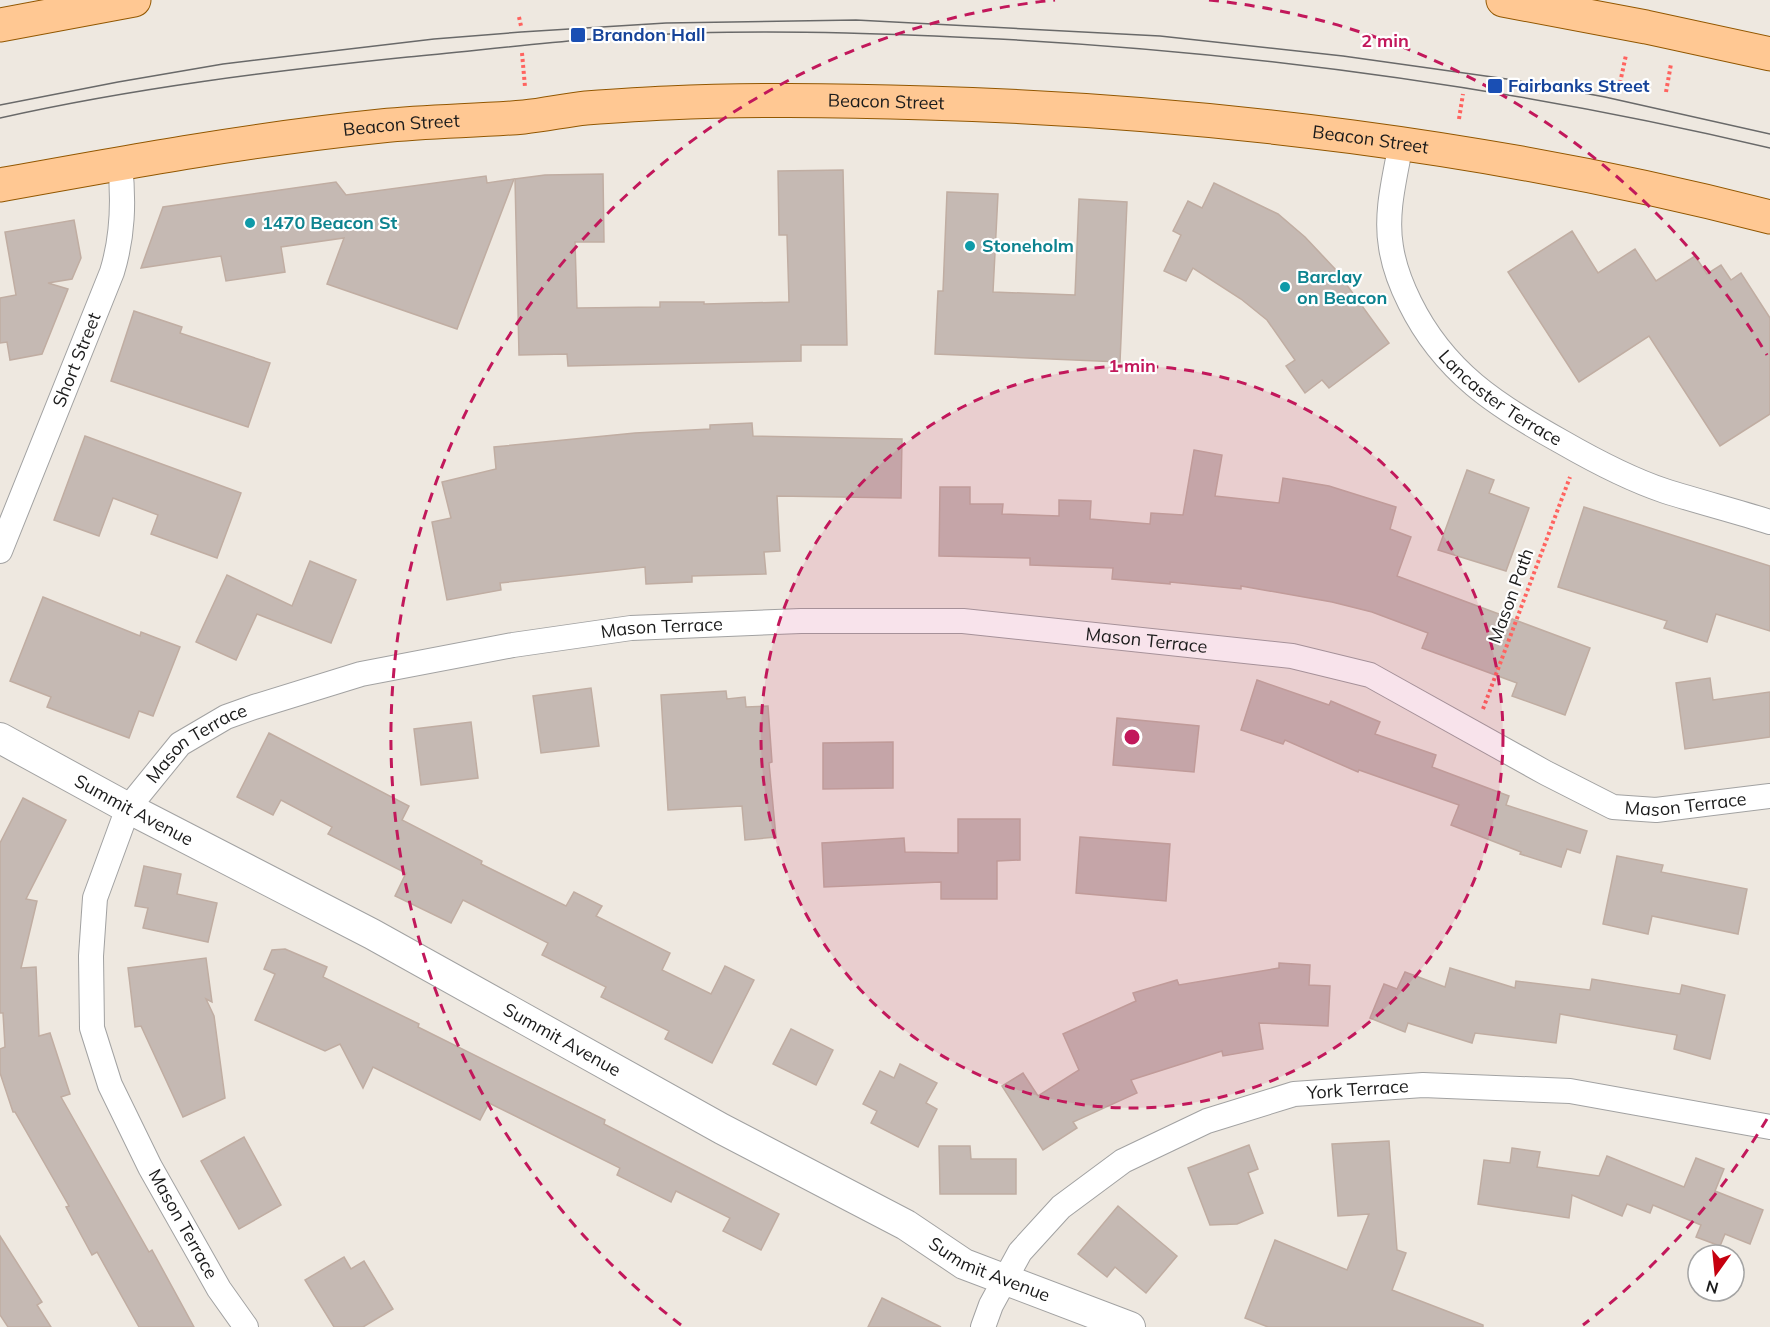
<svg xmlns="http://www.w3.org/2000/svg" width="1770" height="1327" font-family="Mulish,sans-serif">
  <rect width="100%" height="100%" fill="#eee8e0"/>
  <g fill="#c5b9b3" stroke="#c0ada2" stroke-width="1.5">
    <polygon points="843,170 847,345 801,345 801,361 568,366 567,354 519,355 515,179 545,175 603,174 604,242 575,242 577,308 660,307 660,302 704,302 704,304 789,302 787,235 779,235 778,171"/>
    <polygon points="486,176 487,183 514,179 457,329 327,284 344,238 281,247 285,272 226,281 221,256 141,268 163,207 336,182 346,195"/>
    <polygon points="1214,183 1278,214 1305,237 1336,270 1389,343 1329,388 1322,380 1305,393 1286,366 1295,360 1267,320 1241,299 1193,268 1186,281 1164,271 1181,235 1173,231 1188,201 1202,208"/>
    <polygon points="947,192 998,194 993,292 1075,295 1079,199 1127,202 1120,362 935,354 938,291 943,291"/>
    <polygon points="74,220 81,258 72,279 48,283 68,289 42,354 10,360 7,342 0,343 0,298 16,295 5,232"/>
    <polygon points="1572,231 1598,273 1635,249 1656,281 1695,256 1707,274 1721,265 1731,280 1741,273 1770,318 1770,414 1720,446 1649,336 1579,382 1508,272"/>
    <polygon points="134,311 182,327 180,333 270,363 248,427 111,381"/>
    <polygon points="752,423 753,436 902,439 901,498 777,496 780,551 764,552 766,574 692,576 692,582 646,584 645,567 500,583 501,590 447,600 432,522 451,518 442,482 496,469 494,447 635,433 710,429 710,425"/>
    <polygon points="85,436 241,493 217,558 151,534 158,515 113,498 99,536 54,520"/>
    <polygon points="1194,450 1222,455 1215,496 1279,503 1283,478 1329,486 1396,507 1390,529 1411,537 1397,576 1590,648 1565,715 1512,696 1517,683 1422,648 1428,633 1372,612 1332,602 1241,586 1241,589 1170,582 1170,584 1112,579 1113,568 1030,565 1030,558 939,556 940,487 970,487 970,504 1003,504 1002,514 1059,516 1059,500 1091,501 1090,519 1150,524 1151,513 1183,515"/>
    <polygon points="1467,470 1494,480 1489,493 1529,508 1506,571 1438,550"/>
    <polygon points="1584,507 1770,566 1770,631 1716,614 1707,642 1664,628 1667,621 1558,587"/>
    <polygon points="310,561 356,580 331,643 257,614 236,660 196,642 227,575 292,606"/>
    <polygon points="43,597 140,636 141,632 180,647 153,716 139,711 129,738 47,707 51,697 10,681"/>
    <polygon points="1710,678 1713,700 1770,692 1770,737 1685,749 1676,683"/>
    <polygon points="1257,680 1329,705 1331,701 1380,722 1375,734 1436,755 1432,767 1509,796 1506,805 1587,831 1580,853 1567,849 1561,867 1520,854 1521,852 1451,825 1459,805 1359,770 1358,772 1285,740 1283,744 1241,730"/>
    <polygon points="591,688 599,746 541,753 533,696"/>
    <polygon points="726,691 727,699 745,697 746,707 768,706 772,762 769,763 776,837 745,840 742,806 668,810 661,695"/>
    <polygon points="1117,718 1199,726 1194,772 1113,765"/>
    <polygon points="471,722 478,778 421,785 414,729"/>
    <polygon points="269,733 409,806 402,820 482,861 481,864 566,906 574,892 602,906 596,916 670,953 662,970 711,994 725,966 754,980 712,1063 665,1039 669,1031 601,997 606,987 542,955 548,943 463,900 451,923 395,896 406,873 328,834 332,827 281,800 273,815 237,797"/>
    <polygon points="893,742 893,788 823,789 823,743"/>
    <polygon points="23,798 66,820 26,899 37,901 21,968 36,967 39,1036 50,1033 70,1094 61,1097 149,1252 152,1250 194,1327 139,1327 97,1252 92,1255 66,1207 69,1206 15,1112 13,1112 0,1073 0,1049 5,1047 3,1013 0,1013 0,843"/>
    <polygon points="958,819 1020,819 1020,860 997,861 997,899 941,899 941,882 824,887 822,843 904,838 905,852 958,853"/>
    <polygon points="1080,837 1170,844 1166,901 1076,893"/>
    <polygon points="1617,856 1663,865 1661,872 1747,889 1738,934 1652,916 1648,934 1603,924"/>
    <polygon points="144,866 181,874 177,894 217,903 208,942 143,928 148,908 135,906"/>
    <polygon points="285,949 327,967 323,977 419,1024 418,1027 605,1120 604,1124 779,1214 761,1250 723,1231 730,1218 676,1191 671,1202 617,1175 620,1168 489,1103 480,1120 373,1067 363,1088 340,1044 325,1051 255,1020 275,974 264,969 272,950"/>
    <polygon points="206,958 212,1002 206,999 214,1016 225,1098 183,1117 141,1026 135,1027 128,968"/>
    <polygon points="1279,963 1310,965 1309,985 1330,986 1328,1026 1259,1023 1263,1049 1223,1056 1222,1051 1131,1080 1137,1093 1073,1122 1077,1128 1043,1150 1002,1086 1023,1073 1038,1096 1079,1070 1063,1034 1136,1001 1133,993 1177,980 1179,985 1279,968"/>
    <polygon points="1450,968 1515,988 1516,981 1590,990 1592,979 1680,994 1682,985 1725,995 1710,1059 1674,1049 1677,1035 1560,1014 1556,1043 1475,1033 1472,1043 1408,1023 1405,1032 1370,1018 1384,984 1397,989 1405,972 1445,987"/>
    <polygon points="791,1029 833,1050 816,1085 773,1064"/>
    <polygon points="900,1064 937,1083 926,1103 937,1109 918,1147 871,1123 877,1111 863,1104 880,1071 894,1078"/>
    <polygon points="244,1137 281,1205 239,1229 201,1161"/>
    <polygon points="1389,1141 1397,1250 1406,1253 1392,1290 1483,1325 1483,1327 1268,1327 1245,1318 1275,1240 1347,1270 1369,1214 1338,1216 1332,1144"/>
    <polygon points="1249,1145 1258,1169 1248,1173 1263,1213 1237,1224 1210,1225 1188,1168"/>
    <polygon points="939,1146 970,1146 971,1159 1016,1159 1016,1194 940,1194"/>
    <polygon points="1512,1148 1540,1152 1537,1167 1599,1176 1607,1156 1684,1187 1696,1158 1724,1169 1715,1191 1763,1210 1750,1244 1725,1234 1720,1246 1696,1237 1701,1225 1653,1205 1650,1213 1627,1204 1622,1216 1572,1195 1569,1218 1478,1204 1484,1160 1510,1163"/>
    <polygon points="1118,1206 1177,1256 1146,1293 1115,1267 1107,1277 1078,1254"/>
    <polygon points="0,1236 42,1302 37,1305 51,1327 8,1327 0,1315"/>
    <polygon points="344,1257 351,1269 364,1261 393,1309 363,1327 334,1327 305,1280"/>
    <polygon points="882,1298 941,1327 868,1327"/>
  </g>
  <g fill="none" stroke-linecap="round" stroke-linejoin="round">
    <defs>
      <g id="minor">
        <path id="s1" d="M1401,143C1395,177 1385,213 1391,247C1394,267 1401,285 1410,303C1444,372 1497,406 1562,442C1595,461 1629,479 1665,491C1700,502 1735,511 1770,522"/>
        <path id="s2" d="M0,551L112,272C123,236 124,202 120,164"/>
        <path id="s3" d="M246,1327L219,1289L150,1167L110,1085L92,1028L91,956L95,898L128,808L180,744L226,717L254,707L361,674L513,645L631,628L801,621H963L1292,656L1370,675L1546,773L1613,807L1656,810L1770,796"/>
        <path id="s4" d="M983,1327L991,1305L1020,1252L1061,1207L1123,1161L1207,1121L1294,1094L1423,1085L1570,1091L1770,1127"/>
      </g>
      <g id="tertiary">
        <path id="s5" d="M0,738L128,808L372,934L722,1129L906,1225L964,1264L1130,1327"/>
      </g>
      <g id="primary">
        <polyline points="1503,0 1646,27 1770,54"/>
        <polyline points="0,25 134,0"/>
        <path id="s6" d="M0,185C127,162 253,139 381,126C429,121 477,121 524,117C545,115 566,110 586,108C613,106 640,104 667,103C754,99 841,100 927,103C1208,111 1498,147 1770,217"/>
      </g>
    </defs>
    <use href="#minor" stroke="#a2a2a2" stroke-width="26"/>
    <use href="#tertiary" stroke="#a2a2a2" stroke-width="32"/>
    <use href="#primary" stroke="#925700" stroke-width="35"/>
    <g stroke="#ff635f" stroke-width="4" stroke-dasharray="3 3" stroke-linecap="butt">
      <polyline points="519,17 521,26"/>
      <polyline points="522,53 525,87"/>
      <polyline points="1620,83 1626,55"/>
      <polyline points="1666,92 1671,64"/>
      <polyline points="1459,119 1463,94"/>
      <polyline points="1483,709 1570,477"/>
    </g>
    <use href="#minor" stroke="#fff" stroke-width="24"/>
    <use href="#tertiary" stroke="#fff" stroke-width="30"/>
    <use href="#primary" stroke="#ffc893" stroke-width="33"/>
    <g stroke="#696969" stroke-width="1.5">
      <polyline points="0,105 118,82 223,64 434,39 521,32 666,23 856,20 1160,36 1343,56 1514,80 1605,97 1770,134"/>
      <path d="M0,118C134,88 271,71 408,57C503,48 598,36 694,33C795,30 897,34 999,39C1259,53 1516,88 1770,148"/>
    </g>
  </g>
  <circle cx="1132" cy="737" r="371" fill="#c2185b" fill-opacity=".12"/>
  <g fill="none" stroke="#c2185b" stroke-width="3" stroke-dasharray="10 8">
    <circle cx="1132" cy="737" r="371"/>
    <path d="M1767 1119A741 741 0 0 1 1583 1325M681 1325A741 741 0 0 1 1055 0M1209 0A741 741 0 0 1 1767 355"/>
  </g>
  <g fill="#1a4fb4" stroke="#fff" stroke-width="2">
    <rect x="570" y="27" width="16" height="16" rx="3"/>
    <rect x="1487" y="78" width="16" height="16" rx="3"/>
  </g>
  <g fill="#0f9aa8" stroke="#fff" stroke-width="2">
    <circle cx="250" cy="223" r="6"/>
    <circle cx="970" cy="246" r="6"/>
    <circle cx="1285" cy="287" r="6"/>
  </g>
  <g text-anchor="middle" stroke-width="4.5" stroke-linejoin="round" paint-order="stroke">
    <g font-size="18" font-weight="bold" fill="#164399" stroke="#fff" text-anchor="start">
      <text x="592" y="41">Brandon Hall</text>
      <text x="1508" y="92">Fairbanks Street</text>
    </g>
    <g font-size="18" fill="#1b1b1b" stroke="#fff">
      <text dy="6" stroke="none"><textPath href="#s6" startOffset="892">Beacon Street</textPath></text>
      <text dy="6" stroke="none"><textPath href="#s6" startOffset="406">Beacon Street</textPath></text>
      <text dy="6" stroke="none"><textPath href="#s6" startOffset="1378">Beacon Street</textPath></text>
      <text dy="6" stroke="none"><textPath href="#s2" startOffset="206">Short Street</textPath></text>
      <text dy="6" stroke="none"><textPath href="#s1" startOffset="298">Lancaster Terrace</textPath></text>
      <text transform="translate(1511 596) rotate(-70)" y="6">Mason Path</text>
      <text dy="6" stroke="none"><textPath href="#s3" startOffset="1146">Mason Terrace</textPath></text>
      <text dy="6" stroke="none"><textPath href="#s3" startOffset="1632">Mason Terrace</textPath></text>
      <text dy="6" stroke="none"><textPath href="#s3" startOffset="660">Mason Terrace</textPath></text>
      <text dy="6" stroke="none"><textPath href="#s3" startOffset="2208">Mason Terrace</textPath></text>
      <text dy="6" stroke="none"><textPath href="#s5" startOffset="152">Summit Avenue</textPath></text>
      <text dy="6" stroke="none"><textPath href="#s5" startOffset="638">Summit Avenue</textPath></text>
      <text dy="6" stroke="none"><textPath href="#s4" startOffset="470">York Terrace</textPath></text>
      <text transform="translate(183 1224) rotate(61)" y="6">Mason Terrace</text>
      <text dy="6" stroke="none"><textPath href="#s5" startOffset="1124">Summit Avenue</textPath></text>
    </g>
    <g font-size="18" font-weight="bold" fill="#0d838f" stroke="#fff" text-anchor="start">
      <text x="262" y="229">1470 Beacon St</text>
      <text x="982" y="252">Stoneholm</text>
      <text x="1297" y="283">Barclay<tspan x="1297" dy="21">on Beacon</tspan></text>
    </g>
  </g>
  <circle cx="1132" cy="737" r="9" fill="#c2185b" stroke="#fff" stroke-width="3"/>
  <g font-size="18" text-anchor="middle" font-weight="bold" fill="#c2185b" stroke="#fff" stroke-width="4.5" stroke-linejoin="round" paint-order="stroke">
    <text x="1385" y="47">2 min</text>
    <text x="1132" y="372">1 min</text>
  </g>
  <g transform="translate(1716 1273) rotate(195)"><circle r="28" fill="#ffffff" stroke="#a4a4a4" stroke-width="1.5"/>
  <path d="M0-4.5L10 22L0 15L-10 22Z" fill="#c6000f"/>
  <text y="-9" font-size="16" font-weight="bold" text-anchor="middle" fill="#1b1b1b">N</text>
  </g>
</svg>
